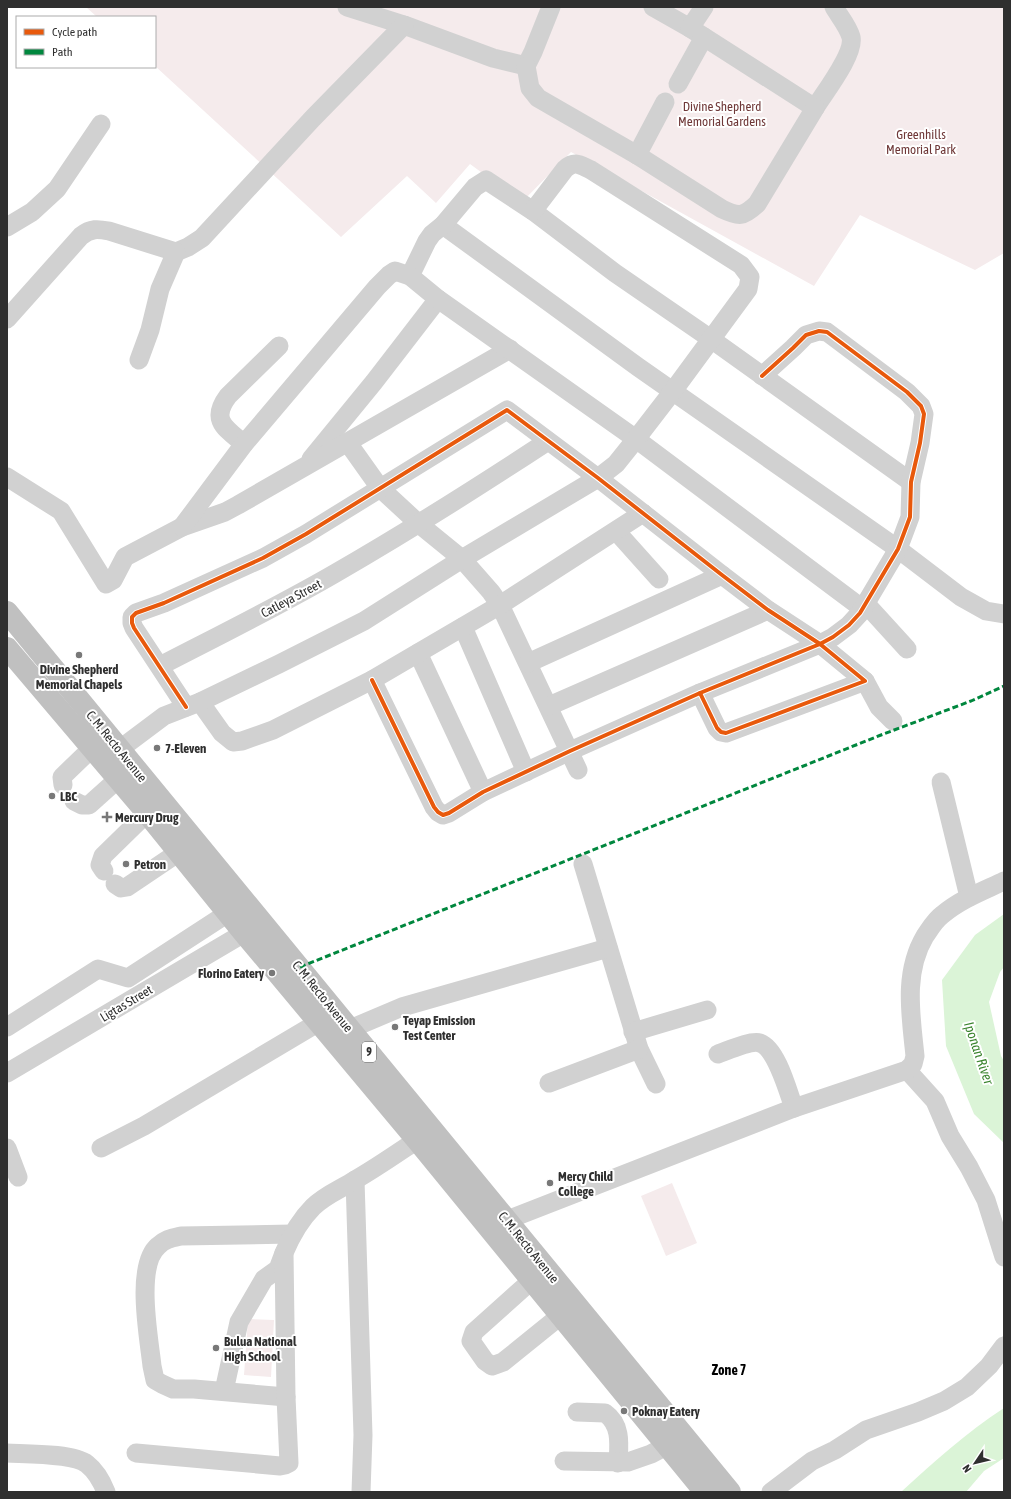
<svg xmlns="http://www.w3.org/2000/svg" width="1011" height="1499" font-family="'Asap Condensed',sans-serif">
  <rect width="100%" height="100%" fill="#fff"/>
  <g fill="#f5ebec">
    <polygon points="86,7 1004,7 1004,253 975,270 860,215 814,286 571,152 522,202 470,164 436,203 407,176 341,237 155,66 155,17 97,17"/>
    <polygon points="672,1183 697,1243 666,1256 641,1196"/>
    <polygon points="248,1319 274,1320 271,1377 244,1375"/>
  </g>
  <g fill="#dbf4d7">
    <polygon points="1004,914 1004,967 1000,972 989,1002 1001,1056 1004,1061 1004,1143 974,1114 946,1046 942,980 975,935"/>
    <path d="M1004,1408V1458L984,1471L966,1492H901C934,1462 967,1432 1004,1408Z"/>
  </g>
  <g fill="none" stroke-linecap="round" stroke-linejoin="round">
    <g stroke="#d1d1d1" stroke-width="19">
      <polyline points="347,7 404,25 493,58 526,66 533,52 551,7"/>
      <path d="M653,7L690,28L815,108C824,93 855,54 851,37C848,26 839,16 834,7"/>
      <polyline points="690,28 704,7"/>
      <path d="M526,66L530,88L538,98L637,155L722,209C739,217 743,217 757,204L815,108"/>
      <polyline points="678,84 704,37"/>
      <polyline points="637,155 665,102"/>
      <polyline points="443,225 638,367 898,549 961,597 986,611 1004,614"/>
      <polyline points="7,227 32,212 57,189 101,124"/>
      <polyline points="410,276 427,241 432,234 443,225 475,187 486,180 533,211 615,273 711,339 911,482"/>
      <path d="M7,319L81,236C91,228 98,229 109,231L176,252L188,247L202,238L313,118L404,25"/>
      <polyline points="139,360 150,330 160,289 176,252"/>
      <polyline points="348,443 380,488 419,524 462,559 491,592 500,605 578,770"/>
      <path d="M244,444C225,428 210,420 228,396L279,346"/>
      <polyline points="311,459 374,382 438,299"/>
      <polyline points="7,477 61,511 106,584 113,580 125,557 182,527 225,512 238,505 510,349"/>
      <polyline points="182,527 244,444 377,287 389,275 395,271 410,276 438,299 636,439 863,609"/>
      <polyline points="616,531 659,579"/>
      <polyline points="866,604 907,649"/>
      <polyline points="463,627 526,772"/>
      <polyline points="418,653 483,792"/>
      <polyline points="528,663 722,575"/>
      <path d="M160,666C218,636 277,607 334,574C407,532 478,487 548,441"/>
      <polyline points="372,680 434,807 438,812 443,815 449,813 483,792 570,751 700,693 820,644 833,637 849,625 860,613 898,549 910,517 911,482 920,443 924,414 921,406 907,392 827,332 819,331 806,335 793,348 762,376"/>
      <polyline points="865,681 879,707 893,721"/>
      <polyline points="200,702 222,733 233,742 242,741 273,730 372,680 500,605 643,513"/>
      <polyline points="549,706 768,610"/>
      <polyline points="186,707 134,628 132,623 132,617 136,613 164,603 263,558 306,534 507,410 598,478 722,575 768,610 820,644 865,681 726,733 721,732 717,728 700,693"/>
      <path d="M120,749L164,716L200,702L279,664L364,621L462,559L598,478L616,464L636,439L673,391L748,289L750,277L741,265L591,170C580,165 575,160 565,169L533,211"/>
      <polyline points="941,782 969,897"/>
      <polyline points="63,785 62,777 92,748"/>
      <polyline points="74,801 82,805 89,805 118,779"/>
      <polyline points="583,864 639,1049 656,1084"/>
      <polyline points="104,871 100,865 103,856 147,813"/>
      <polyline points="115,884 121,888 127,887 179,852"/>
      <polyline points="7,1027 98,969 128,978 228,913"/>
      <polyline points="350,1029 402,1007 608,948"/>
      <polyline points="633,1032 707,1010"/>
      <path d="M718,1054C727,1051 751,1040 760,1043C777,1049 788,1092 794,1108"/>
      <polyline points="907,1070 935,1101 950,1136 969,1167 986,1200 1004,1257"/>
      <polyline points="7,1073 244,933 255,925"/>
      <polyline points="549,1083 639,1049"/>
      <polyline points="7,1148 18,1177"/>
      <polyline points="101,1148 144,1126 319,1022"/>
      <polyline points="355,1180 363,1435 361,1492"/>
      <path d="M507,1220L794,1108L907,1070L913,1064L915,1056C911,1016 903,973 925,936C930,929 935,920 942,915C961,899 983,891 1004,881"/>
      <polyline points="531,1281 474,1332 471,1341 485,1361 492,1366 503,1362 560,1316"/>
      <polyline points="224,1391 239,1322 264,1279 278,1269 284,1253"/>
      <path d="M286,1397L194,1389H173L162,1384L155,1380L152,1366C149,1338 135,1266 158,1246C165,1239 172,1238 181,1236L292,1234"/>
      <path d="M577,1412L605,1413C622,1425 619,1445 618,1463"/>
      <path d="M7,1453C25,1454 73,1453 87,1464C96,1471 102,1482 106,1492"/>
      <path d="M136,1453L280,1466L285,1465L289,1463L286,1397L284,1253C291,1236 300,1220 313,1207C325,1195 341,1189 355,1180C376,1168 396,1154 417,1140"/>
      <polyline points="564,1461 628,1462 651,1454 666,1446"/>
      <polyline points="771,1492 812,1461 835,1450 866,1430 918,1412 944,1401 967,1387 989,1366 1004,1346"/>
    </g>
    <g stroke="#c0c0c0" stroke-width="22">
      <polyline points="7,612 730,1492"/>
      <polyline points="7,648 147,813 244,933 417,1140 705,1492"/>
    </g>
    <polyline stroke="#00873e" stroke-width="3" stroke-dasharray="6 3" stroke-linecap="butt" points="300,967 881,735 971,701 1004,686"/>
    <defs>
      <g id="cycleway">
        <polyline points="372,680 434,807 438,812 443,815 449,813 483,792 570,751 700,693 820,644 833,637 849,625 860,613 898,549 910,517 911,482 920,443 924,414 921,406 907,392 827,332 819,331 806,335 793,348 762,376"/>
        <polyline points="186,707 134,628 132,623 132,617 136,613 164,603 263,558 306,534 507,410 598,478 722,575 768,610 820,644 865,681 726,733 721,732 717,728 700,693"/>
      </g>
    </defs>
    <use href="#cycleway" stroke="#fff" stroke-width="6"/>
    <use href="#cycleway" stroke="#e8590c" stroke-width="4"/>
  </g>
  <g fill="#787878" stroke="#fff" stroke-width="1.5">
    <circle cx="79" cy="655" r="4"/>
    <circle cx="157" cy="748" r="4"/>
    <circle cx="52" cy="796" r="4"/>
    <path d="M105 811h4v4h4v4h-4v4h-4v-4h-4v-4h4z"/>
    <circle cx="126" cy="864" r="4"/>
    <circle cx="272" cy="973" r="4"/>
    <circle cx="395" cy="1027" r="4"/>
    <circle cx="550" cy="1183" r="4"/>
    <circle cx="216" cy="1348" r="4"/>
    <circle cx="624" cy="1411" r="4"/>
  </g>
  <g text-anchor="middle" stroke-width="4" stroke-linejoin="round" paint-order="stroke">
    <rect fill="#fff" stroke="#6d6d6d" stroke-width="1" x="362" y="1042" width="14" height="20" rx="3"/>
    <g font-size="12" font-weight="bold" fill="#2f2f2f">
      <text x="369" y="1056">9</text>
    </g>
    <g font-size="13" fill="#6f3838" stroke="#fff">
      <text x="722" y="111">Divine Shepherd<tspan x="722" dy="15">Memorial Gardens</tspan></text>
      <text x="921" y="139">Greenhills<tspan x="921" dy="15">Memorial Park</tspan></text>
    </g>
    <g font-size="13" fill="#2f2f2f" stroke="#fff">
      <text transform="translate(291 598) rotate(-28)" y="5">Catleya Street</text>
      <text transform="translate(117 746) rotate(51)" y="5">C. M. Recto Avenue</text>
      <text transform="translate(323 996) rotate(51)" y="5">C. M. Recto Avenue</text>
      <text transform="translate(126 1003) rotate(-31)" y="5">Ligtas Street</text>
      <text transform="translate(529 1247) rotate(51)" y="5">C. M. Recto Avenue</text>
    </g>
    <g font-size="13" font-weight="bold" fill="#2f2f2f" stroke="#fff" text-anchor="start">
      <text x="79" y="674" text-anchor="middle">Divine Shepherd<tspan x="79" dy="15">Memorial Chapels</tspan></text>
      <text x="165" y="753">7-Eleven</text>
      <text x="60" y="801">LBC</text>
      <text x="115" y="822">Mercury Drug</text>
      <text x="134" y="869">Petron</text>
      <text x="264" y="978" text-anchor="end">Florino Eatery</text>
      <text x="403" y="1025">Teyap Emission<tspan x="403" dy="15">Test Center</tspan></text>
      <text x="558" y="1181">Mercy Child<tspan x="558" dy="15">College</tspan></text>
      <text x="224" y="1346">Bulua National<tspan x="224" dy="15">High School</tspan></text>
      <text x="632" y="1416">Poknay Eatery</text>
    </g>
    <g font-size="14" font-style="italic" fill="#3c8530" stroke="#fff">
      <text transform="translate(979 1053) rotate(71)" y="5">Iponan River</text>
    </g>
    <g font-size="14" font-weight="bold" fill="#000" stroke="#fff">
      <text x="729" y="1375">Zone 7</text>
    </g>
  </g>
  <rect width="1011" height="1499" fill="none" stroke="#2f2f2f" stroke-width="16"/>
  <rect x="16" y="16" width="140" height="52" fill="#ffffff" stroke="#acacac"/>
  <rect x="24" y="29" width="20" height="6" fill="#e8590c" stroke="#acacac"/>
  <text x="52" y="36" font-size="12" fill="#2f2f2f">Cycle path</text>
  <rect x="24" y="49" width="20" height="6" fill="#00873e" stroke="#acacac"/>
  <text x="52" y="56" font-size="12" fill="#2f2f2f">Path</text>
  <g transform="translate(975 1463) rotate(235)" stroke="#ffffff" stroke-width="3" paint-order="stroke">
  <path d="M0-3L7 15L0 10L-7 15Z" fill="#2f2f2f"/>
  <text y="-6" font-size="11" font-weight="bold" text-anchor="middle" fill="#2f2f2f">N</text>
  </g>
</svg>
